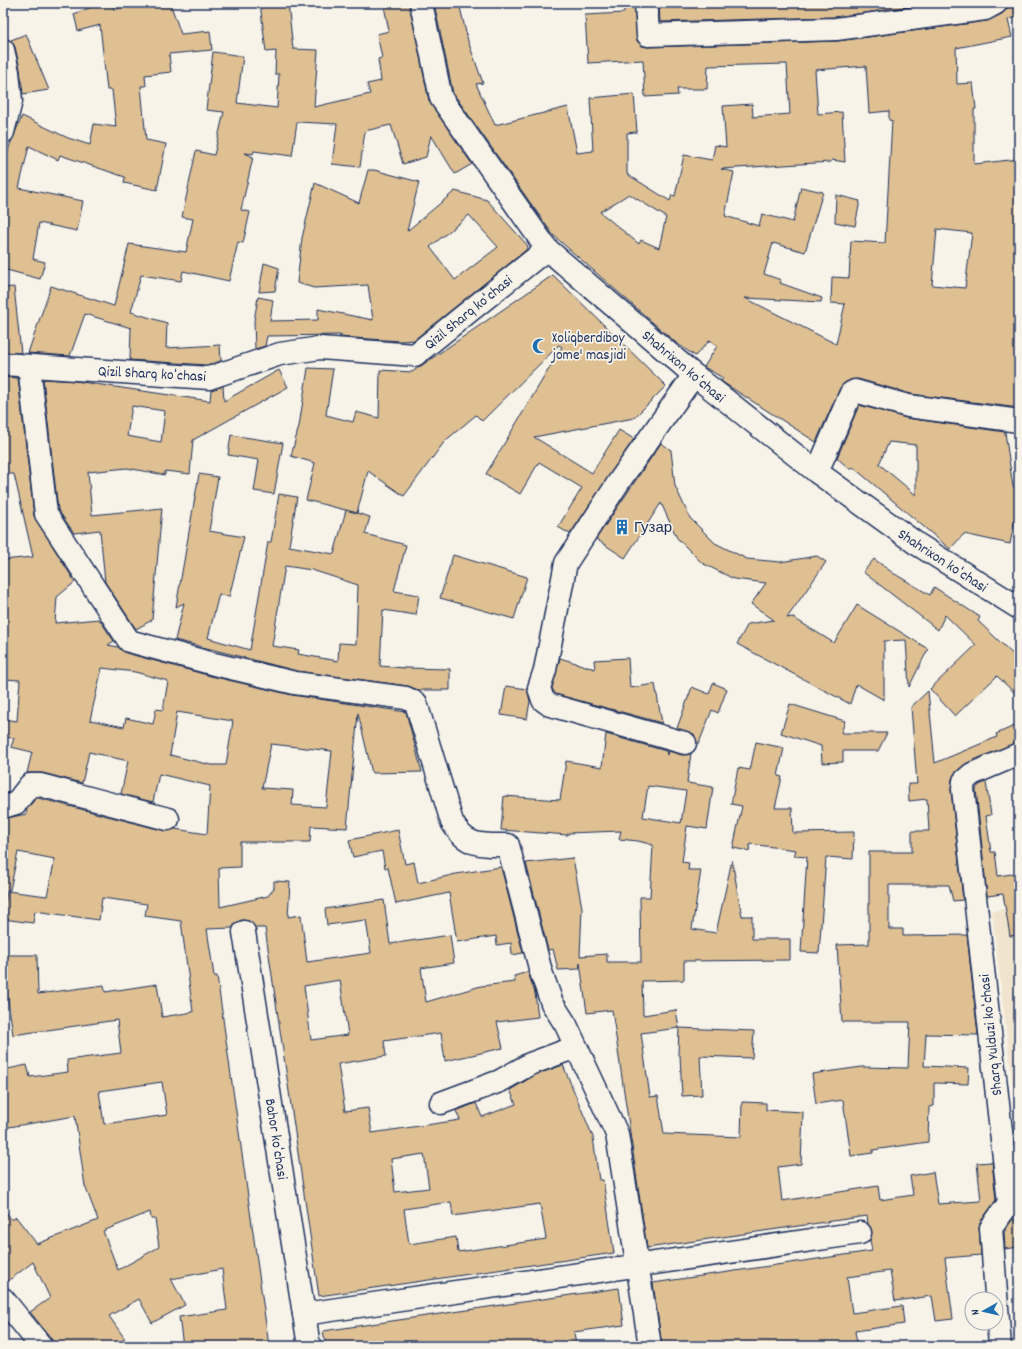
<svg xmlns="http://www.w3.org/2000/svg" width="1022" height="1349" font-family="Dekko,sans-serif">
  <rect width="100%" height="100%" fill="#f7f3e8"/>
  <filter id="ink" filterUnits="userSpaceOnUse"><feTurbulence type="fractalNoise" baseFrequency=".025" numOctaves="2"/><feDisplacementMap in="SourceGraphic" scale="8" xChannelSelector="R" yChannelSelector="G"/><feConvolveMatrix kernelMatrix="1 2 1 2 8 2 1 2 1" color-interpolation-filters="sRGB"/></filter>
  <g filter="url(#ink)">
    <polygon fill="#f0e4ce" points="1019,906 1019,1139 992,911"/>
    <g fill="#dfc092" stroke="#1b2f5e" fill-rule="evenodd">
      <polygon points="101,3 113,3 114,10 134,3 170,3 181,34 210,31 212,50 169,54 171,72 145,75 146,86 141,86 146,140 166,144 157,190 124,183 125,177 60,155 58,160 29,146 19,188 83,201 77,231 39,223 33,259 45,262 40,279 3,269 3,176 9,147 22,116 68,138 90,145 94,124 116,127 112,90 107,90 100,25 78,31 74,14"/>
      <polygon points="260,3 288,3 293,49 318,50 314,107 370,94 367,84 381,81 378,59 382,58 377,34 389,31 384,6 389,5 388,3 409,3 429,101 472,164 455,174 431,135 426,157 403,164 391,125 365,131 360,167 332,164 337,124 297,122 292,156 254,151 253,154 245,153 253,157 241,210 250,212 243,243 238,242 229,281 183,271 181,281 141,275 131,312 167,323 166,348 220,345 221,361 207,365 130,360 131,328 85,314 70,356 28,353 51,286 114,306 129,244 186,252 193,219 182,217 196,151 214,155 224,112 206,110 213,52 243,56 237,103 277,108 279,74 275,74 276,51 266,52"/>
      <path d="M434,3H459L468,41L483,83L476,84L495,125L568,107L577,153L593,151L590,98L634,94L637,132L627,133V174L670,201L672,195L675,196L684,155L712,160L715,145L726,147L723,106L752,104L753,117L790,114L787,64L708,66L707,89H677L678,95L645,97L643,60L588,63L585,15L624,13V3H634L637,41L642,46L648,47L838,41L987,21L1002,14L1007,9L1008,3H1019V16L1008,20L1012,37L956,48L957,84L973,83L976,109H974V164L1019,159V408L911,394L858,379L850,380L840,388L816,442L727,385L721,381L723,378L704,367L717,346L710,340L695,356L675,342L553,235L453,93ZM866,66L869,113L889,111V120L892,121L885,243L851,241L849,278L832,277L831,303L845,304L836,344L745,298L821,302L822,298L780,283L781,280L764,274L773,243L805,252L823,192L801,187L793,222L762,214L759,226L725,216L734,172L721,169L831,162L832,160L845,162L842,112L818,114L815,70ZM629,194L666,217L659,248L641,240L639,244L600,212ZM937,229L972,233L965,288L932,285Z"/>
      <polygon points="659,3 936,3 835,17 660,22"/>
      <polygon points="26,34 49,90 23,94 20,69 15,47 11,40"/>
      <path d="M368,170H374L419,182L407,231L455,191L487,200L528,246L526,250L414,340L401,341L339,337L342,335L267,336L265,346L255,349L254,321L258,297L273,300L270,321L318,320V309L373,320L368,285L314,288L297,283L302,238L315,183L359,203ZM469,215L498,247L455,280L430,247Z"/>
      <polygon points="836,195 860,201 855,226 835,222"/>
      <polygon points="264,263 279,268 275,291 259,292"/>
      <polygon points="553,275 666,386 634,418 534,437 592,473 619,430 634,439 570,534 558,527 582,488 539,462 520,494 486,474 562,347 559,345 482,421 476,415 445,441 404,496 368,471 357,513 306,500 315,463 291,456 299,426 308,368 333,369 326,415 353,422 356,412 379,418 380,370 412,372"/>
      <polygon points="14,287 21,353 3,352 3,288"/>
      <path d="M279,370L288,387L193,440L190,474L165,471V475L127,468L88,472L92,515L162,508L152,620L136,629L105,582L100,530L74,533L58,510L43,379L75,381L210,401L211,390L223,386L224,401ZM132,406L165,411L161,442L127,436Z"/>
      <path d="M3,377L18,378L34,516L75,582L57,597L55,623L99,619L114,641L108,645L118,647L126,653L211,676L292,695L406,712L422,772L372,773L358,713L347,828L311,826L310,842H240V867L219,868L220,907L268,896L274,888V881L290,882L288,917L301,915L307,962L371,953L366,920L327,925L325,909L384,900L390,944L450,935L454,963L421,968L426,1002L481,986L515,982L514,976L528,972L535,993L538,1017L497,1022L503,1048L445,1061L441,1033L384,1041L386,1056L338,1064L345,1111L368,1108L372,1133L460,1120L456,1111L476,1103L482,1117L516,1104L510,1090L535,1075L563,1065L593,1137L599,1180H603L614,1253L319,1296L265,928H255L249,921L242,920L236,923L232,928L207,929L214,976H217L269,1346H183L179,1317L227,1310L222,1269L171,1279L185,1305L152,1323L139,1299L109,1316L125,1339L113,1346H54L51,1338L30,1312L50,1298L33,1262L3,1285V1208L12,1220L16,1217L37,1244L98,1220L85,1186L75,1116L3,1128V1070L27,1065L30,1077L68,1072L67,1060L121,1053L117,1020L13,1035L6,985H3V955H37L38,994L104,985L105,992L157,984L162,1017L193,1012L181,921L145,916L147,904L102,898L99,920L35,911L33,923L3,919L7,891L47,896L55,859L18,852L10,890L3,889V819L26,814L27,809L36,798H38L165,831L175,829L207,834L210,786L159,774L153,802L121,794L128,761L89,752L82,783L43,773H27L32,752L11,747L14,738L3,737V719L17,721L20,680L3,679V560L33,557L14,474H3ZM102,668L135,672L168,681L163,710L156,709L153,724L126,718L124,727L90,720ZM177,712L233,721L226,765H211L170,755ZM271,744L332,751L326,807L292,805L293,790L262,788ZM340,980L348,1035L311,1040L304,986ZM162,1082L167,1115L104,1124L99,1091ZM424,1154L429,1188L395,1192L391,1159ZM451,1202L453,1216L540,1204L546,1239L458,1252L456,1237L409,1244L404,1209ZM150,1212L151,1219H155L159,1247L118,1270L103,1231Z"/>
      <path d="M859,405L906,418L1005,432L1013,487L1019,488V520L1015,519L1010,544L964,534L950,549L853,467L851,470L837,458ZM889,442L916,445V495L879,464Z"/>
      <polygon points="231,435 283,443 274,494 254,491 259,460 228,455"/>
      <polygon points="661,443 671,450 675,486 690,518 715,543 747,559 780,562 817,556 826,562 787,618 792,617 834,643 857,605 928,649 909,687 906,640 884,641 884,700 856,684 850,704 737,644 748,624 774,620 751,604 766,583 734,579 702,563 677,538 661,503 625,558 596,539"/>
      <path d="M199,474L218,477L209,531L244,537L229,597L219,594L208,638L250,650L268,542H271L279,494L297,497L289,546L334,554L346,510L370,517L365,534L406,545L394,591L419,595L416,615L383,610L380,666L405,668L450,669V690H418L408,686L297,671L175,640L184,603L176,607ZM285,566L312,570L358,585L356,644L339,643L338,661L298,654L299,650L272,646Z"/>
      <polygon points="453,555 527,577 514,619 440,598"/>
      <polygon points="874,559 893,573 930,595 934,587 980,617 978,621 1019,660 1019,697 997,676 955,716 930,689 976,645 945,615 938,630 863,572"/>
      <polygon points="560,658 595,669 594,660 628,658 630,688 655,684 662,723 555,694 552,688"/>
      <polygon points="713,683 727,689 718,713 712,710 699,743 697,743 694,734 677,728 692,687 709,694"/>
      <polygon points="506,686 527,689 530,701 527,719 501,715"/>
      <polygon points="928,691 935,763 997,737 996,734 1019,724 1019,742 967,763 956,772 952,779 951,790 963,900 953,901 949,885 889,885 889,929 903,929 903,936 967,935 978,1035 926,1034 924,1066 969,1068 968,1084 934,1083 934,1106 929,1107 928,1142 873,1150 873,1153 851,1156 843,1100 816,1104 812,1074 862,1067 908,1068 910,1022 842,1022 837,945 869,944 869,852 912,852 912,831 929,831 927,799 909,801 908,784 917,784 911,707"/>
      <polygon points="790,704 845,721 841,733 887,733 878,751 843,751 843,762 822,763 821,746 781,733"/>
      <path d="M606,734L666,751L667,755L668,751L682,755L691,753L687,783L713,787L707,829L687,826L682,862L689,863L688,870H701L692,929L716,933L732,860L742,916H752V939H790V960L684,961V980L642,981L643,1015L676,1010L679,1028L641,1033L650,1097L658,1096L664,1134L741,1137L742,1102L766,1103V1110L803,1112L801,1164L778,1167L782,1201L878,1186L880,1200L913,1195L910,1176L933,1172L938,1204L981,1201L977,1163L992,1162L996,1200L981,1221L979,1228L981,1255L945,1258L953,1319L936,1321L932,1296L895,1301L890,1271L847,1277L852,1313L902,1306L904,1324L855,1331L857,1344L841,1346H662L653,1283L872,1251L870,1240L872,1232L868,1224L867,1216L647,1248L612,1010L587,1013L580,963L579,969L558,970L553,949L548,950L526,863L573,858L582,908L580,956L607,954V962H641L640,897H650L653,845L638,841L619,839L621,831L568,833V835L501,830L504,796L560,800L566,761L602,767ZM648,786L686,791L681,823L643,817Z"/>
      <polygon points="756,742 784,748 778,776 782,777 775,808 792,808 793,833 854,832 853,859 826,857 819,953 801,952 807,857 794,856 796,850 750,844 749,851 733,848 742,806 731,804 738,768 750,770"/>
      <polygon points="986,782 991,815 986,816 991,852 995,852 998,876 1019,873 1019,935 1010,936 1003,894 987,896 976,789 979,785"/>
      <polygon points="398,830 405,864 414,862 418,883 456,874 501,867 523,953 512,955 511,943 497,945 496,936 457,942 449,893 396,904 388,868 385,868 382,851 353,857 349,840"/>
      <polygon points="679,1028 754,1031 752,1058 700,1056 702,1095 682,1096 680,1055 678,1055"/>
      <polygon points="1019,1219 1019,1247 1005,1249 1004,1232 1012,1220"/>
      <polygon points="619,1288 624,1325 574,1332 576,1346 326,1346 323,1331"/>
    </g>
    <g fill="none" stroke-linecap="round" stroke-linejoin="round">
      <defs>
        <g id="minor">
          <polyline points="421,3 441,98 547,249 694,375 817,472 917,544 1019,608"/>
          <polyline points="646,3 648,35 836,29 985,9 996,3"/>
          <polyline points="3,50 8,72 11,101 3,132"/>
          <polyline points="3,364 209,378 280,354 320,348 415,355 547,249"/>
          <path d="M29,366L46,514L129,641L214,664L295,683L406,698L416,703L452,822C466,847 481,845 508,845L541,972L552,1003L566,1025L617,1134L650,1346"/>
          <polyline points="817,472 851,393 855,391 908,406 1019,421"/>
          <polyline points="685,743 550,705 543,700 539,688 545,670 566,563 620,480 694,375"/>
          <polyline points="3,807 16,803 30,785 40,785 168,819"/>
          <polyline points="244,932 309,1346"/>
          <polyline points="441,1103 500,1081 530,1064 576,1047"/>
          <polyline points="3,1299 41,1346"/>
          <polyline points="304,1314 860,1233"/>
          <polyline points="1000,1346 991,1228 1009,1203 963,789 964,781 972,774 1019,754"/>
        </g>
      </defs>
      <use href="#minor" stroke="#1b2f5e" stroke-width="25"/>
      <use href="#minor" stroke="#f7f3e8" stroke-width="22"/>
    </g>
  </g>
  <defs>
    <symbol id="mosque-bare" viewBox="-9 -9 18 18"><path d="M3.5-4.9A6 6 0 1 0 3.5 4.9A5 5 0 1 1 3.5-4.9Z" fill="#1f6fb2" stroke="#f7f3e8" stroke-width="2.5" paint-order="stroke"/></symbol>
    <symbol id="building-bare" viewBox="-9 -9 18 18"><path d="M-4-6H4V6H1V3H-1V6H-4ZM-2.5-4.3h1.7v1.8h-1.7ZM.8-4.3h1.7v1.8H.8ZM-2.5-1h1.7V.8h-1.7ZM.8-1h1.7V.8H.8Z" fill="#1f6fb2" stroke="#f7f3e8" stroke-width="2.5" paint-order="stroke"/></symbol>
  </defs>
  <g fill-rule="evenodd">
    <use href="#mosque-bare" x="529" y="335" width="22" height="22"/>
    <use href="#building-bare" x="611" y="516" width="22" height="22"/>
  </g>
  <g text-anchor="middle" stroke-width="3.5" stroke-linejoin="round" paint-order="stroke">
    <g font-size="15" fill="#1b2f5e" stroke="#f7f3e8">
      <text transform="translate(468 312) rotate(-39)" y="5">Qizil Sharq koʻchasi</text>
      <text transform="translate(684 366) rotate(40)" y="5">Shahrixon koʻchasi</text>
      <text transform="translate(152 373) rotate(3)" y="5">Qizil Sharq koʻchasi</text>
      <text transform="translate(943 560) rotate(33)" y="5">Shahrixon koʻchasi</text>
      <text transform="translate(990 1035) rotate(-96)" y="5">Sharq Yulduzi koʻchasi</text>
      <text transform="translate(277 1139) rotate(81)" y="5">Bahor koʻchasi</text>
    </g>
    <g font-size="15" fill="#1b2f5e" stroke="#f7f3e8" text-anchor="start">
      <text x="552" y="342">Xoliqberdiboy<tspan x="552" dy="17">jome' masjidi</tspan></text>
      <text x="634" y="532">Гузар</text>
    </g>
  </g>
  <rect width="1022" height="1349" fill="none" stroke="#f7f3e8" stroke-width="16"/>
  <rect x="8" y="8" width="1006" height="1333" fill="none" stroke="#1b2f5e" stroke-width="1.5" filter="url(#ink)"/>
  <g transform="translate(984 1311) rotate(262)"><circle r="19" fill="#f7f3e8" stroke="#9fa5b1"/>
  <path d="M0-3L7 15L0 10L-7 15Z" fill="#1f6fb2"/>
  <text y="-6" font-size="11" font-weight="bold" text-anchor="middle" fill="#1b2f5e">N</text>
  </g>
</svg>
